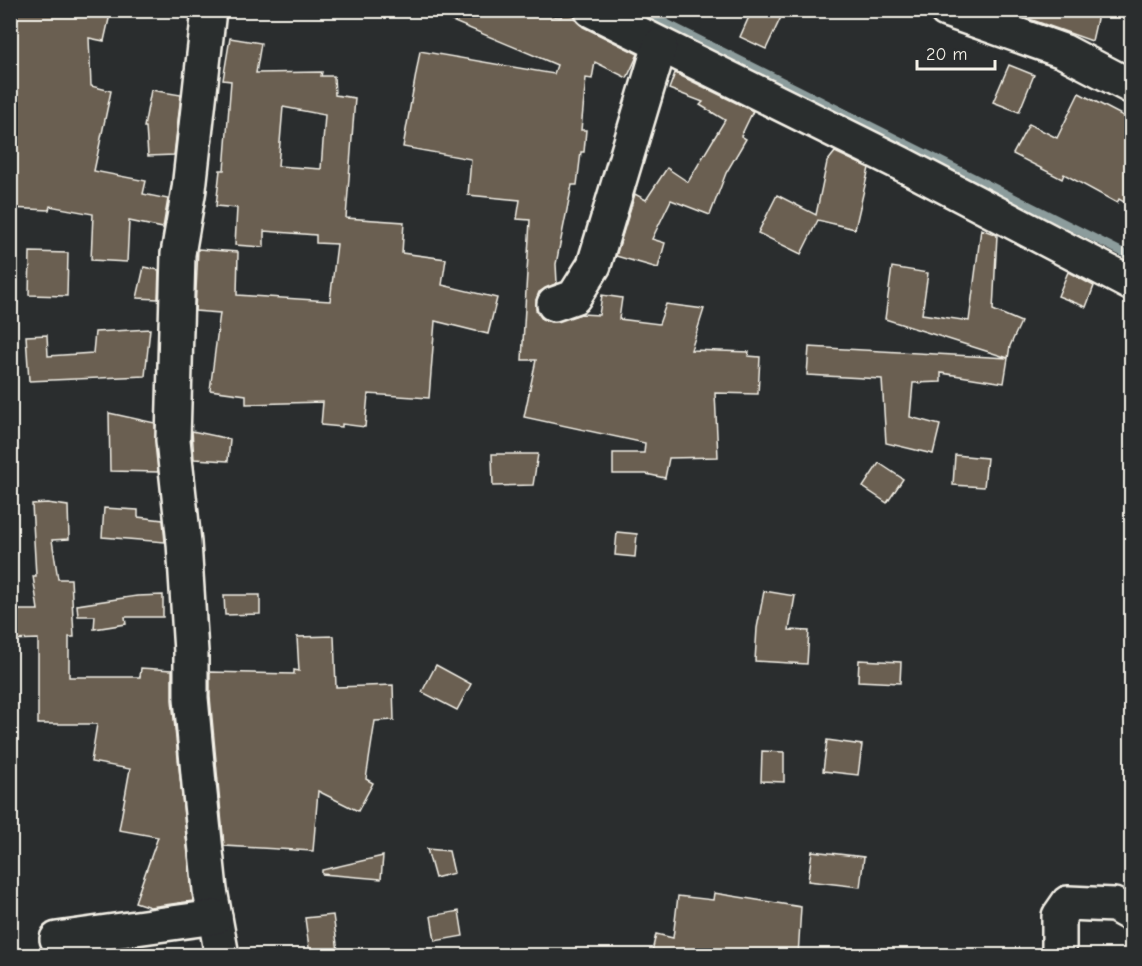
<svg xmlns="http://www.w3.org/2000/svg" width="1142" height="966" font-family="'Comic Neue',sans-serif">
  <rect width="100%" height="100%" fill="#2a2d2e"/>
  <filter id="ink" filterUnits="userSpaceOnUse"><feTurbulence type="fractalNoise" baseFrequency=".0167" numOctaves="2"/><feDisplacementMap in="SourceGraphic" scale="12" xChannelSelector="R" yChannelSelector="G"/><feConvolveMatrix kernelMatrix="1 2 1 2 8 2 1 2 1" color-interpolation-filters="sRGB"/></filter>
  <g filter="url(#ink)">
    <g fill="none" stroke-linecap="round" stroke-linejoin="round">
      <polyline stroke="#8c9c9c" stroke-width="8" points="640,10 1132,257"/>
    </g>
    <g fill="#6a5f51" stroke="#f4f1e8" stroke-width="1.5" fill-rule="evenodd">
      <polygon points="10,10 111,10 104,41 89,38 91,86 111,91 94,171 146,181 143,194 168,199 163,228 129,221 127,262 91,260 93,214 50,206 49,210 10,208"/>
      <polygon points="426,10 510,10 561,17 563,12 574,16 583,27 638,54 627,78 595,62 592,79 586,78 581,130 586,130 584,152 581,152 577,185 572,185 556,264 557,283 539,292 536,300 536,310 542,319 551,322 581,314 599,315 602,295 622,298 619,319 659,324 666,304 704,309 691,350 749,352 748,356 760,357 758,394 715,393 718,457 669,458 665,478 646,474 613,474 613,453 644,453 645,443 524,417 536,360 522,360 530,220 517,219 520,200 468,195 471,159 403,147 420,51 554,74 557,65"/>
      <polygon points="752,10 767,10 781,17 766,49 740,37"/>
      <polygon points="1004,10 1099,10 1092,41"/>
      <path d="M230,38L261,43L256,73L322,72L321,76H334L335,95L355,98L346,218L404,222L402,253L446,259L442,285L497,298L488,334L435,321L429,398L368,394L365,427L342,424V427L321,425L323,402L246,404V395L210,390L220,313L195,311L198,249L238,252L237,295L330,301L337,244L316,243V235L264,231V247L235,245L237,208L216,206L220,170H224L231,81L223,80ZM283,107L325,115L321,169L278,166Z"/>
      <polygon points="1009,65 1034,75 1019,112 993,102"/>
      <polygon points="675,73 753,111 741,136 746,139 726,173 710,215 671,200 652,239 665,243 658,268 616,256 635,194 646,200 667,168 688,182 725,120 700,105 703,102 669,89"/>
      <polygon points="151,90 181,95 174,155 148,156 146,127 144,127"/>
      <polygon points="1079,93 1131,120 1131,206 1119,199 1117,203 1064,174 1062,179 1013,154 1029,124 1057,138"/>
      <polygon points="835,152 869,168 855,229 818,220 801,254 758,233 777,195 816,215 827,162"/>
      <polygon points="981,229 997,235 993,310 1021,322 1010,346 1004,383 941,373 941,382 913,383 910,417 940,425 933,454 886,443 882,379 807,375 809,347 1008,358 885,319 892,267 928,273 922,314 969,321"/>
      <polygon points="30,252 68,253 67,296 29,295"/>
      <polygon points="144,267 159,270 158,299 137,298"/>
      <polygon points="1068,272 1094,286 1086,307 1058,296"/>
      <polygon points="150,329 145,376 29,381 26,336 47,335 48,356 93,353 95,332"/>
      <polygon points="109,413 155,423 158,472 110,471"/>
      <polygon points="192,431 230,439 228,461 194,459"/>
      <polygon points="492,454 538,454 533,485 493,486"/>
      <polygon points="955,455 987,458 984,487 953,485"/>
      <polygon points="879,463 903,479 887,503 863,487"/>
      <polygon points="47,503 68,506 69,539 52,540 58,579 71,579 74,637 69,637 69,677 140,677 141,668 172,670 172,700 193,901 150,907 135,902 158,837 119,830 130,769 91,762 97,724 38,724 38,639 10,640 10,610 38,610 33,576 36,576 32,504"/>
      <polygon points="104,508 138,510 138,517 163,520 165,542 102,537"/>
      <polygon points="617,532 637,534 635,557 615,555"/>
      <polygon points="764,591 795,596 789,630 809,631 807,664 755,661 757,628"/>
      <polygon points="163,595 163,617 125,617 126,624 94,629 95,616 78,616 77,605 137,596"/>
      <polygon points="224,595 260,595 260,614 225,615"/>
      <polygon points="334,636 336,687 393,685 394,720 375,721 366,779 373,783 358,811 318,791 313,851 224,846 210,697 210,672 294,674 294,670 299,671 297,637"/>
      <polygon points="859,660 901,662 900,683 858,681"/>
      <polygon points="436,665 471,684 457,710 422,692"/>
      <polygon points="827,740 862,745 858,775 823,771"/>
      <polygon points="762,751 784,752 784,782 761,781"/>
      <polygon points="427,849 449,851 454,873 435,878"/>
      <polygon points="812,851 864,857 860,887 808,881"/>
      <polygon points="383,856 381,879 322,874 322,870"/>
      <polygon points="714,893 801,907 798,956 651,956 656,934 673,938 678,896 713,900"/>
      <polygon points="459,911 463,936 435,941 431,916"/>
      <polygon points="333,915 338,951 310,955 305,918"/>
    </g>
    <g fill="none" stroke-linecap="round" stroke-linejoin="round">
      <defs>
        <g id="minor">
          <polyline points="209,10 189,189 178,254 173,440 184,543 191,652 191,698 199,784 210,890 222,956"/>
          <polyline points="591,10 900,163 1132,284"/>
          <polyline points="946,10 1063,51 1132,87"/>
          <polyline points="554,304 574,297 594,265 660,45"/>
          <polyline points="57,939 215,917"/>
          <polyline points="1059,956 1059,916 1068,903 1114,905 1132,915"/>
        </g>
      </defs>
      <use href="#minor" stroke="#f4f1e8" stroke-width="38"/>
      <use href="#minor" stroke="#2a2d2e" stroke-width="33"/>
    </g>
  </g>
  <rect width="1142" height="966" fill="none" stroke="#2a2d2e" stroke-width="36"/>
  <rect x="18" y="18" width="1106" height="930" fill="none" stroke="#f4f1e8" stroke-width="2" filter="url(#ink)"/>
  <path d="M917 60v9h78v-9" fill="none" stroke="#f4f1e8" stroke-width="3"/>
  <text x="926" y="60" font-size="18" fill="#f4f1e8" stroke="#2a2d2e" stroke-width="4.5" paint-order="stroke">20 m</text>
</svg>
